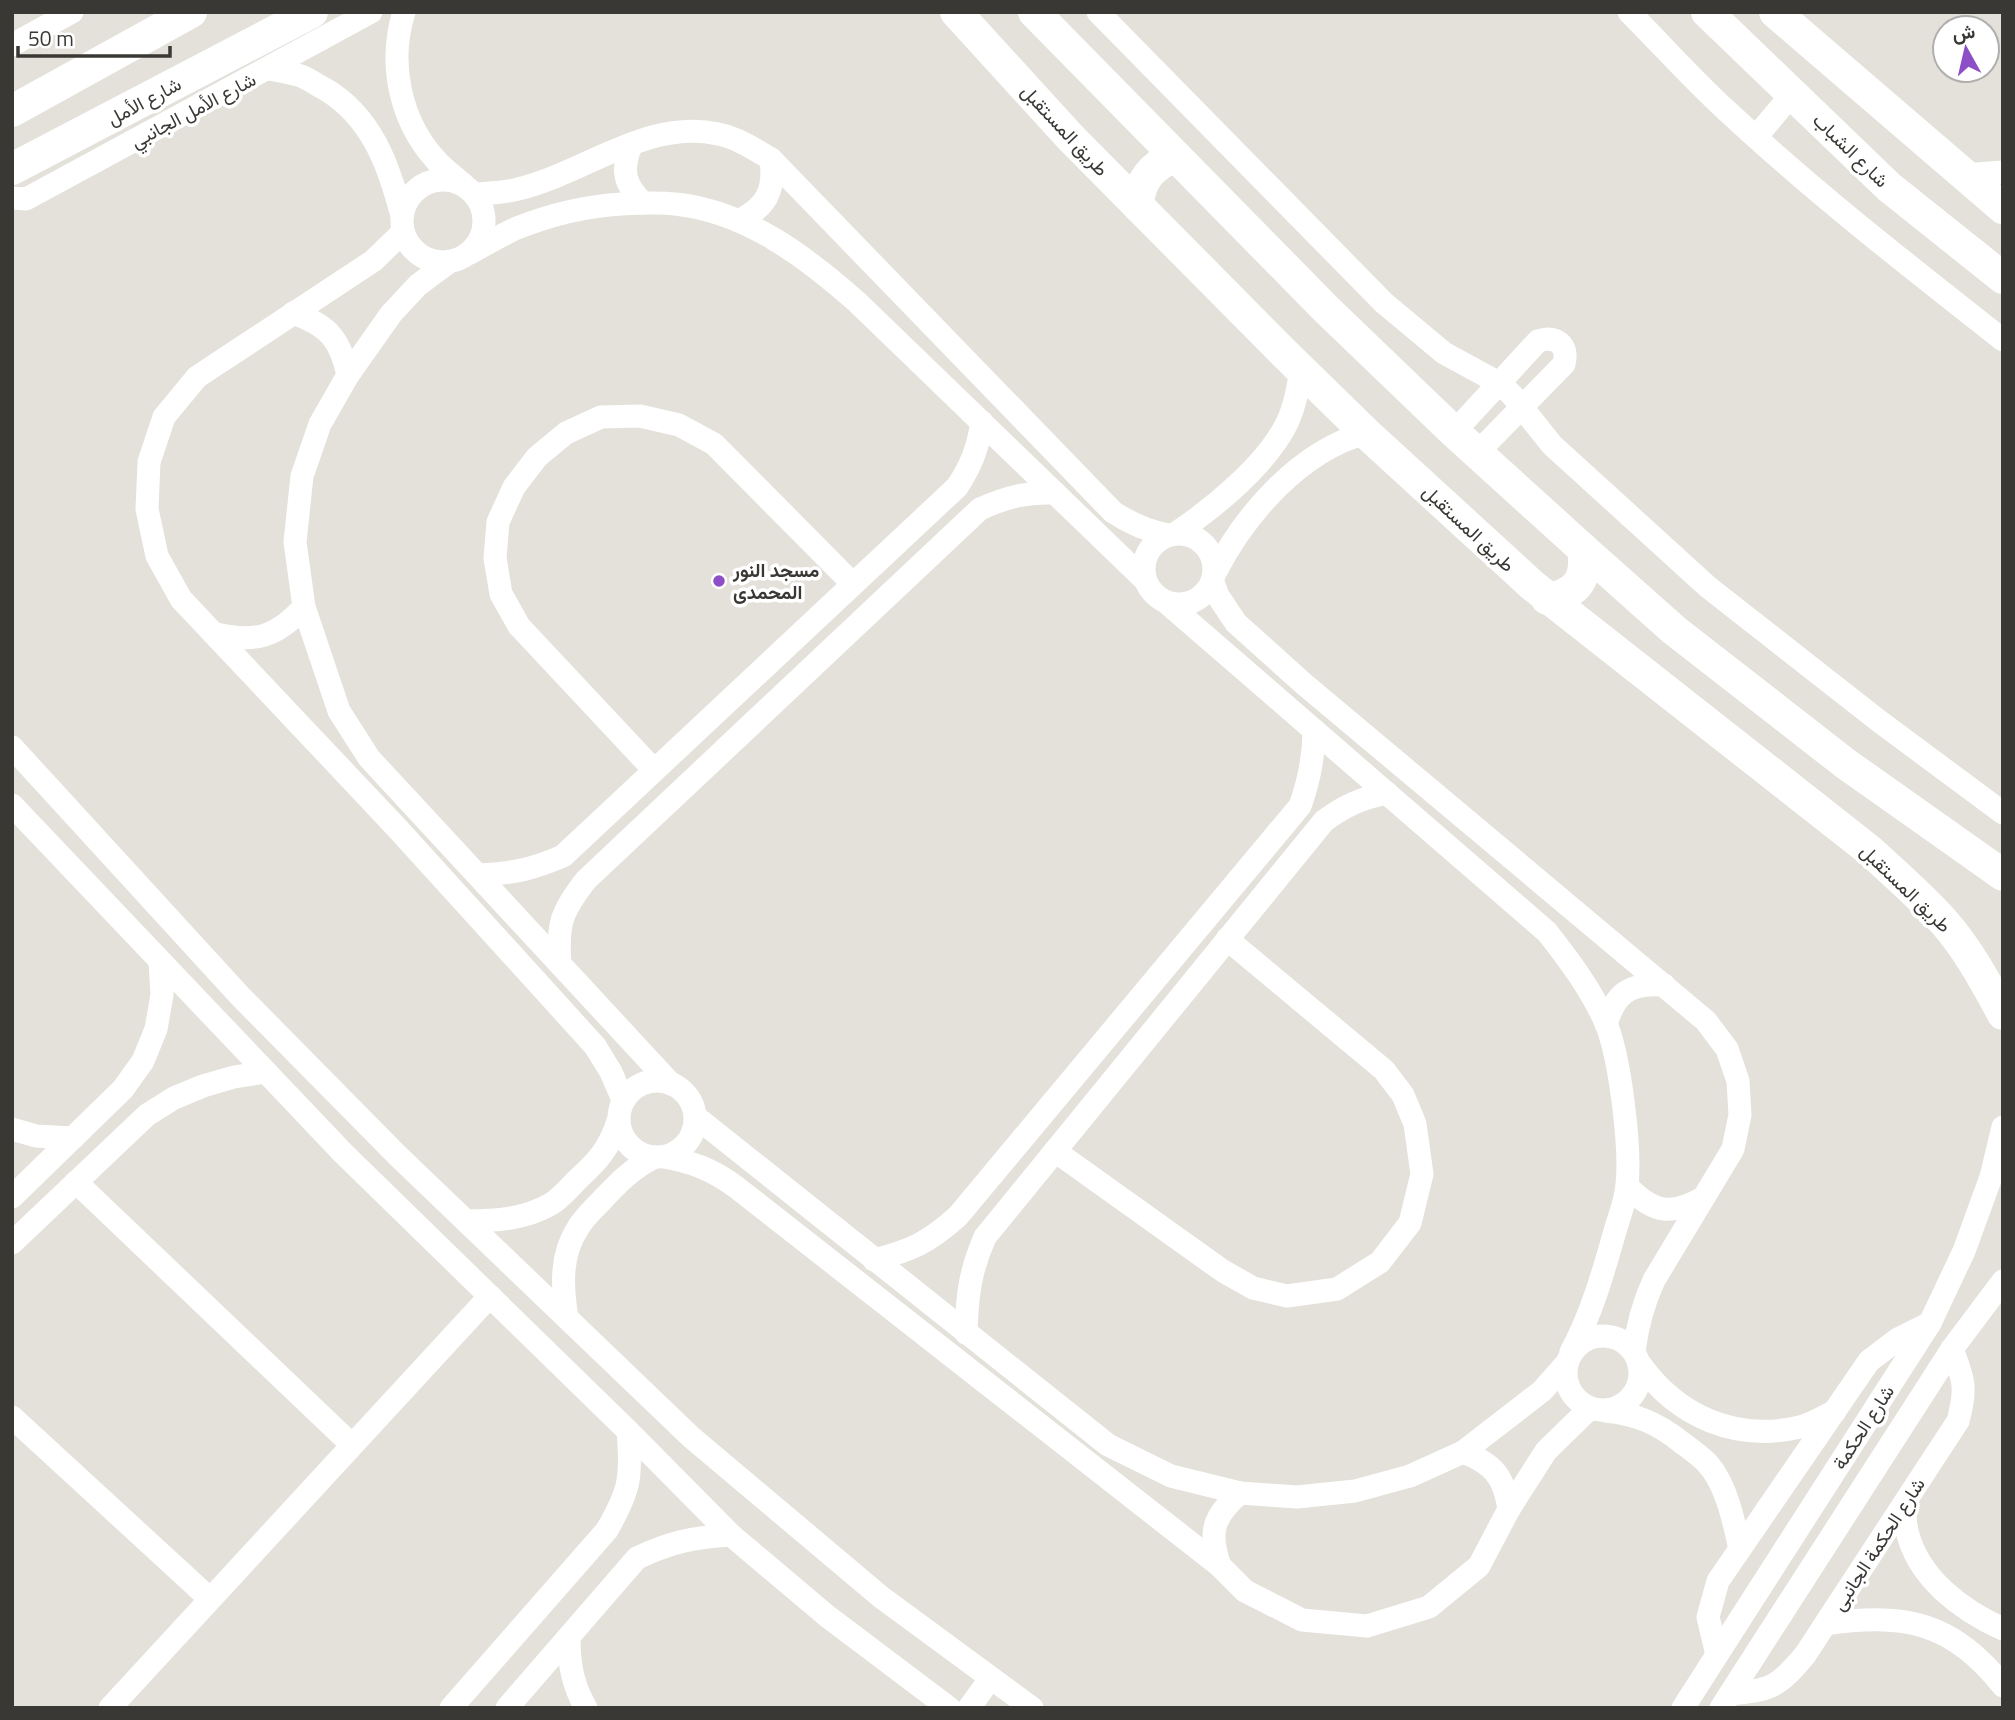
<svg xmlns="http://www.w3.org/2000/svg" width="2015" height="1720" font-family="'Titillium Web',Vazirmatn,sans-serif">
  <rect width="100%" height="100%" fill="#e3e1da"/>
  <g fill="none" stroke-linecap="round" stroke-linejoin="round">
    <g stroke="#fff" stroke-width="23">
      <path d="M404,12C388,63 400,120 435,159C443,169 454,176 463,184"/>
      <polyline points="1098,12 1384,303 1444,353 1499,383 1512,395 1552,445 1708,587 1879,721 2003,813"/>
      <path d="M1629,12C1662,45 1693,80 1727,111C1815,193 1909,266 2003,340"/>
      <polyline points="12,45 72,12"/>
      <path d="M269,69C279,71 291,73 301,76C309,79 317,85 325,89C372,117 389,166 402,216"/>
      <polyline points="1756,137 1792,94"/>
      <path d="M631,145C621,171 624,184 643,203"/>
      <polyline points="1963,175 2003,172"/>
      <circle cx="443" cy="221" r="41"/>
      <path d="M476,194C490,193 504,193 518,189C583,174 648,118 718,134C738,138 754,149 771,159L1113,512C1131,524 1147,531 1168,535"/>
      <polyline points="12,198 26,199 371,12"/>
      <path d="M739,221C767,206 775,191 771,159"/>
      <polyline points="403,232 373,261 197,377 164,417 149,462 147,509 157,556 181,599 397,828 595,1046 611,1072 623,1100"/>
      <path d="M470,253C485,245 501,235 517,228C550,215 586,206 622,204C639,203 658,202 675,204C746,211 806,257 857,302L1145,580"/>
      <polyline points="449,262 418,285 391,314 348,375 320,424 302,476 295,542 304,607 339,711 369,758 671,1084"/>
      <path d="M293,313C328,325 340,339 348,375"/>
      <path d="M1454,432L1538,341C1556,335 1569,345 1564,364L1477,453"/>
      <path d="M1176,533C1214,508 1267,464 1287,423C1295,406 1298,388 1301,370"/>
      <circle cx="1179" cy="569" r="35"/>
      <path d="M1215,573C1245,514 1300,451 1366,433"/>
      <path d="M1213,582L1218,596L1236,623L1304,684L1706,1021L1727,1049L1738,1081L1740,1115L1733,1149L1654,1280C1643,1304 1637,1326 1634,1352"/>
      <path d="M1166,602L1547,932C1569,960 1590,988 1605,1021C1620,1055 1631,1148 1627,1185C1626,1200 1619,1217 1615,1231C1603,1273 1592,1313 1571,1352"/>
      <path d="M216,634C256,643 276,637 304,607"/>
      <polyline points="12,747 240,996 397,1155 691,1437 881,1597 1032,1708"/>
      <polyline points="654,770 519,626 501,594 495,558 498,522 514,487 537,457 566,433 601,417 640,416 679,425 714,444 853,584"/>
      <polyline points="12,805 343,1153 628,1431 731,1535 827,1616 949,1708"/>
      <path d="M478,875C511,874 533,869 563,856L957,487C971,466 978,448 982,422"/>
      <path d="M560,964C557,924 561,912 586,880L980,509C1006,497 1027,492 1055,493"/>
      <path d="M1606,1024C1616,992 1630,983 1664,985"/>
      <circle cx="657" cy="1119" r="38"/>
      <polyline points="696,1117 1108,1445 1171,1476 1240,1493 1297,1497 1355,1491 1410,1476 1463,1452 1542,1391 1566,1364"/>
      <polyline points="12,1129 36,1136 73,1138"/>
      <polyline points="1055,1151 1223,1271 1253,1288 1287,1296 1337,1289 1380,1262 1410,1223 1422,1174 1415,1124 1403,1095 1384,1070 1227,939"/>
      <path d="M664,1157C693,1162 713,1170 736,1187L1220,1566L1245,1591L1302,1620L1367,1626L1429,1607L1479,1566L1509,1509L1546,1451L1590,1408"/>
      <polyline points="76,1182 352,1445"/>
      <path d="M1627,1186C1653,1213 1671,1216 1703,1198"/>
      <polyline points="12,1197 123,1089 143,1061 156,1029 162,995 160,961"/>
      <path d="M467,1221C496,1221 525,1219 551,1204C561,1198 570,1187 579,1178C598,1161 610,1147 618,1121"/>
      <polyline points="12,1243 147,1115 174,1098 203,1086 234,1077 266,1072"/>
      <path d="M874,1260C912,1250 928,1243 958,1216L1300,806C1309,781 1314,758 1314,730"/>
      <path d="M567,1318C562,1287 560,1255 578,1228C584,1217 595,1208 603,1199C619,1182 633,1168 653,1158"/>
      <path d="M966,1333C967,1296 970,1271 985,1237L1324,821C1344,806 1362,798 1387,793"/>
      <circle cx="1603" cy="1373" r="37"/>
      <path d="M1640,1364C1678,1417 1736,1442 1800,1427C1812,1424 1823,1417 1835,1411"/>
      <path d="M1606,1411C1636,1414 1657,1423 1681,1442C1689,1448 1699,1455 1706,1462C1726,1482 1734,1522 1740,1549"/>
      <polyline points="12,1417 210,1599"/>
      <path d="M1463,1452C1494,1464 1504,1477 1509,1509"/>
      <path d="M1904,1504C1905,1513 1905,1522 1907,1531C1918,1578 1961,1610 2003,1629"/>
      <path d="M1220,1566C1208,1533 1213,1516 1240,1493"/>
      <path d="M1826,1624C1903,1612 1953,1622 2003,1686"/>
      <path d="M569,1637C569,1663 572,1684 586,1708"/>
      <polyline points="1717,1655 1708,1617 1718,1581 1869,1361 1898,1339 1930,1323"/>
      <path d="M1730,1694C1772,1690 1778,1687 1805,1655L1958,1421C1967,1388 1964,1380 1952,1349"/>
      <polyline points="110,1708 490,1296"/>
      <path d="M451,1708L607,1530C630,1490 632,1477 628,1431"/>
      <path d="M507,1708L637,1558C671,1542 694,1537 731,1535"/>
      <polyline points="969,1708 990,1679"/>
      <polyline points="1683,1708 1930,1323 1964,1251 1991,1177 2003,1127"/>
      <polyline points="1721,1708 1952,1349 2003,1281"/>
    </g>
    <g stroke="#fff" stroke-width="32">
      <path d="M956,12L1071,138L1284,353L1366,433L1532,585L1869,850C1895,874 1921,896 1944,922C1968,949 1986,983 2003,1014"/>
      <polyline points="1034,12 1326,309 1454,432 1583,549 1674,630 1846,764 2003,875"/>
      <polyline points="1707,12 1889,187 2003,278"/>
      <polyline points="1775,12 2003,208"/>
      <polyline points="12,111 191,12"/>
      <polyline points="12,169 312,12"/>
      <path d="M1138,206C1139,180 1152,166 1175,156"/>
      <path d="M1547,599C1577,594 1588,579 1583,549"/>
    </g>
  </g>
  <circle fill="#8d4fc5" stroke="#fff" stroke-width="2.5" cx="719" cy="581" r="7"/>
  <g text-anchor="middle" stroke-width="7" stroke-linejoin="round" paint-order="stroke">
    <g font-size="19" fill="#393835" stroke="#fff">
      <text transform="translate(144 101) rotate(-28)" y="7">شارع الأمل</text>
      <text transform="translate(193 110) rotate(-28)" y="7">شارع الأمل الجانبي</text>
      <text transform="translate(1065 130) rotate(47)" y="7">طريق المستقبل</text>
      <text transform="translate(1851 150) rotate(44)" y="7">شارع الشباب</text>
      <text transform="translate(1469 528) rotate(43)" y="7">طريق المستقبل</text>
      <text transform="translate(1906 888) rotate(44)" y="7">طريق المستقبل</text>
      <text transform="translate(1863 1427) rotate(-57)" y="7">شارع الحكمة</text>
      <text transform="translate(1878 1544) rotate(-57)" y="7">شارع الحكمة الجانبى</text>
    </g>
    <g font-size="19" font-weight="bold" fill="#393835" stroke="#fff" text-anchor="start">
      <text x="733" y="577">مسجد النور<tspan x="733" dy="22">المحمدى</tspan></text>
    </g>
  </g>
  <rect width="2015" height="1720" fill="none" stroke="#393835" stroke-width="28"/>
  <g transform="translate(1966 49) rotate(352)"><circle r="33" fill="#ffffff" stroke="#b0afae" stroke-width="2"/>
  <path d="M0-5L12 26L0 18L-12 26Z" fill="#8d4fc5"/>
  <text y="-10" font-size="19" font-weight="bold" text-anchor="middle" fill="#393835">ش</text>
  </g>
  <path d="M18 46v10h152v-10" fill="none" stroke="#393835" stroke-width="3.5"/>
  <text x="28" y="46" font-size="21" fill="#393835" stroke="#ffffff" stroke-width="5" paint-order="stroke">50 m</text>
</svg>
